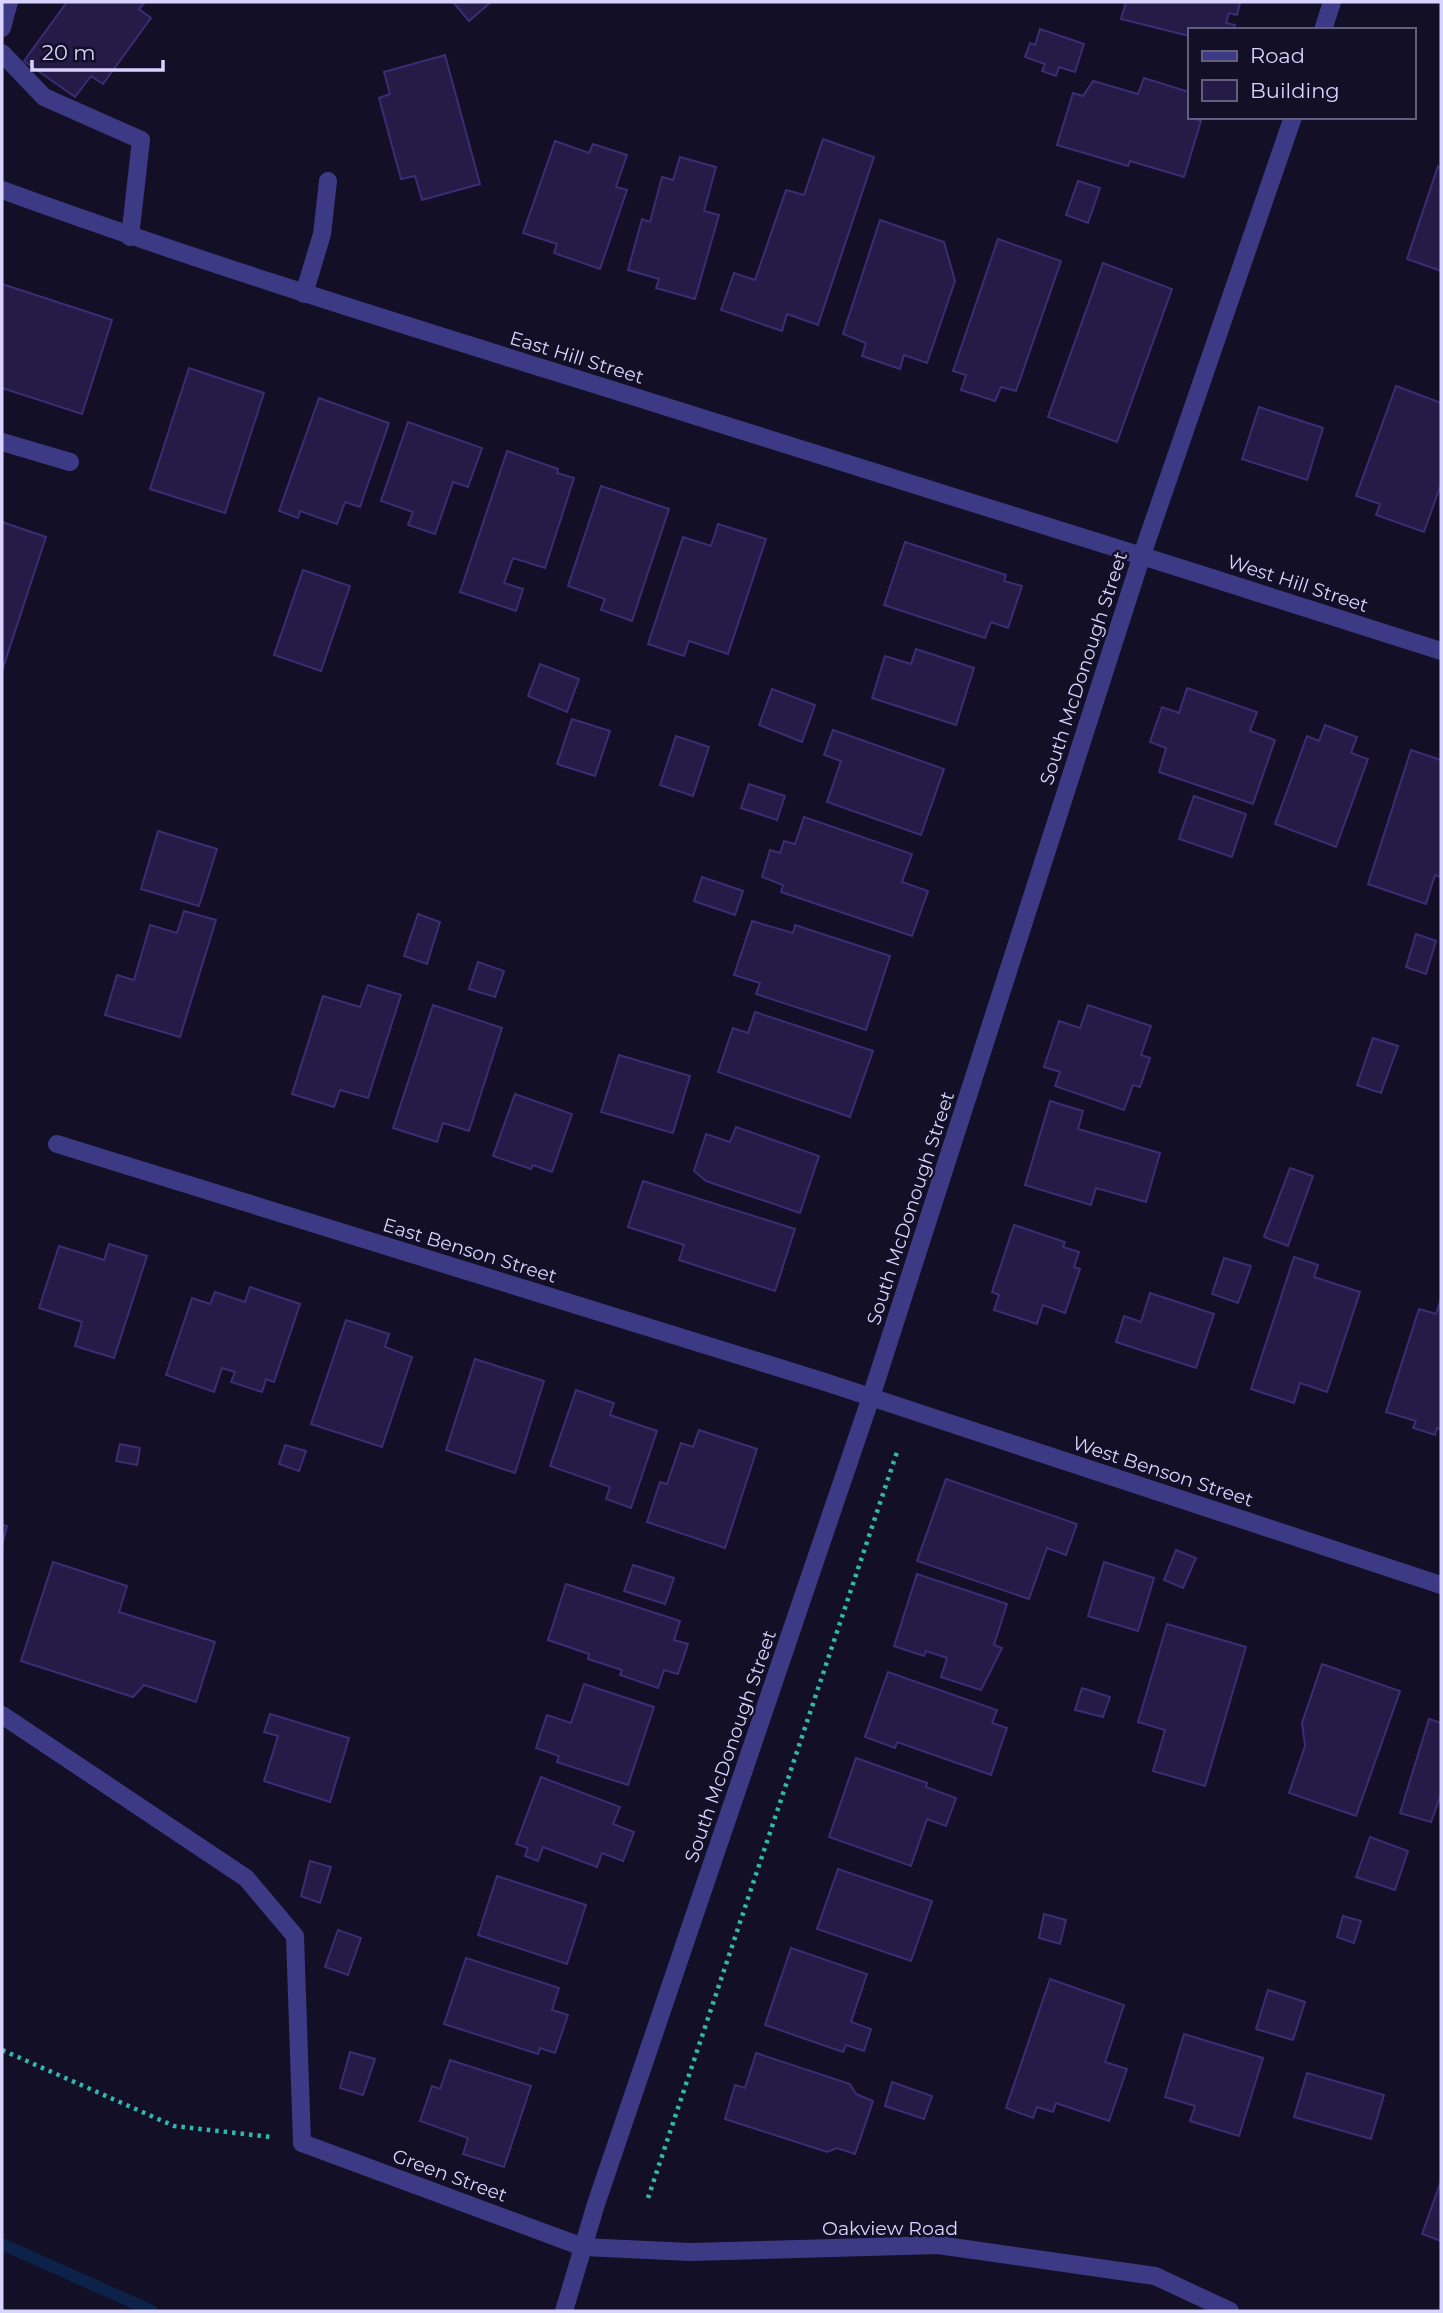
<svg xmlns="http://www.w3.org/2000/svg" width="1443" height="2313" font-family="Montserrat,sans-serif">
  <rect width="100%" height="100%" fill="#130f26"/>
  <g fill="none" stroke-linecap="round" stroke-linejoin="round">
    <polyline stroke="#0c2248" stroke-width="12" points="2,2244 152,2311"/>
  </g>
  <g fill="#241b47" stroke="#3b2d73" stroke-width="2">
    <polygon points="67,2 145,2 139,9 151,18 103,84 91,76 75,97 24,61"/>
    <polygon points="453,2 491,2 469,21"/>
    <polygon points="1126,2 1235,2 1240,3 1237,15 1229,13 1226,23 1235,25 1233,30 1189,30 1189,36 1121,19"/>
    <polygon points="1040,29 1084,44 1075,72 1059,67 1056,76 1042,71 1045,64 1025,57 1030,43 1035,45"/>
    <polygon points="445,55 480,184 422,200 415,176 401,179 379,98 390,94 384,72"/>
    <polygon points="1144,78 1189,92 1189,117 1201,121 1184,177 1130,161 1128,166 1057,145 1073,93 1083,96 1093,81 1138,94"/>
    <polygon points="823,139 874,157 818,325 787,314 782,331 721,310 734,273 755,280 786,190 804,195"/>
    <polygon points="555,141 589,153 593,144 627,155 616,187 627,190 600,269 554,253 557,244 523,233"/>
    <polygon points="680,157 716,167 704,211 719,215 695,299 656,288 659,279 628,270 642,219 650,222 662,177 673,180"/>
    <polygon points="1438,166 1441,168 1441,271 1407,259"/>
    <polygon points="1078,181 1100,188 1088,223 1066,215"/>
    <polygon points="880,220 944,242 955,281 927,363 904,355 900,369 862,356 866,343 843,334"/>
    <polygon points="998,239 1061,261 1016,391 1001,387 995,401 961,390 966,375 953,371"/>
    <polygon points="1103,263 1172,289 1117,442 1048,417"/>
    <polygon points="2,284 112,320 82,414 2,388"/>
    <polygon points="189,368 264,393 225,513 150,489"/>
    <polygon points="1396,386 1441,403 1441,484 1424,532 1376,515 1380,504 1356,496"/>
    <polygon points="319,398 389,423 360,507 345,502 337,524 300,511 298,518 279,511"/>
    <polygon points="1259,407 1323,428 1307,480 1242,459"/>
    <polygon points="408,422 482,448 468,487 453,482 435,534 408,525 413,512 381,501"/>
    <polygon points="507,451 558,469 557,473 574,478 545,568 513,558 504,583 523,589 516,611 460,592"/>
    <polygon points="601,486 669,509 632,621 601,610 605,599 568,586"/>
    <polygon points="2,522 46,537 2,671"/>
    <polygon points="718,524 766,539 728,654 689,641 684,656 648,644 683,537 711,546"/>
    <polygon points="905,542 1006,575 1004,581 1022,586 1008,628 991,622 985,638 884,605"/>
    <polygon points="303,570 350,586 321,671 274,655"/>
    <polygon points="916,649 974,668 956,725 872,698 885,656 911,664"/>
    <polygon points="540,664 579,679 567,712 528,696"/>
    <polygon points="1187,688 1257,712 1250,731 1275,740 1253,804 1159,772 1166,748 1150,742 1162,707 1179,713"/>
    <polygon points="772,689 815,705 802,742 759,725"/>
    <polygon points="572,719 610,731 595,776 557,764"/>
    <polygon points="1325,725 1357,737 1351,753 1368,759 1336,847 1275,824 1307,736 1319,741"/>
    <polygon points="833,730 944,769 921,835 827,802 841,761 824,755"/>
    <polygon points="676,736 709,747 693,796 660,785"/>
    <polygon points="1411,750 1441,760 1441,877 1435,875 1426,904 1368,884"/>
    <polygon points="749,784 785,796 777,820 741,808"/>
    <polygon points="1194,796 1246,814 1232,857 1179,839"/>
    <polygon points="804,817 912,854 902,882 928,891 912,936 781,892 783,885 762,877 770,850 780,853 784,841 795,844"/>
    <polygon points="158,831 217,849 199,906 141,889"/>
    <polygon points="702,877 743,891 735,915 694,901"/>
    <polygon points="184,911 216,920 180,1037 105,1015 117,975 134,980 150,925 177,933"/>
    <polygon points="418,914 440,922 427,964 404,956"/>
    <polygon points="752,921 793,933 795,925 890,956 866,1030 756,994 760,983 734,975"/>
    <polygon points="1416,934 1436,941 1426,974 1406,967"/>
    <polygon points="478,962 504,971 495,997 469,989"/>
    <polygon points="368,985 401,995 368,1098 340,1090 334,1107 292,1094 323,996 360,1007"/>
    <polygon points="433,1005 502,1028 469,1131 443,1123 437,1142 393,1128"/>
    <polygon points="1088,1005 1151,1026 1141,1055 1150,1058 1140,1087 1133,1085 1124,1110 1055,1086 1060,1072 1044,1067 1059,1021 1080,1028"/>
    <polygon points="755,1012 873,1051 850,1117 718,1072 733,1028 748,1033"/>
    <polygon points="1373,1038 1398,1046 1381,1093 1357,1085"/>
    <polygon points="619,1055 690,1076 673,1133 601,1112"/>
    <polygon points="515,1094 572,1114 552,1172 533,1165 531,1169 493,1156"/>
    <polygon points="1050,1101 1083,1111 1078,1129 1160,1153 1146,1202 1096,1188 1091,1205 1025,1185"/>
    <polygon points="736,1127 819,1156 800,1213 706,1181 694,1171 706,1134 730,1142"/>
    <polygon points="1290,1168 1313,1176 1288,1246 1264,1237"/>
    <polygon points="643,1181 795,1229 775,1291 679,1260 684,1245 628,1227"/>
    <polygon points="1014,1225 1065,1242 1063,1247 1079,1252 1074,1267 1080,1269 1065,1313 1043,1305 1037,1324 994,1310 999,1295 992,1292"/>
    <polygon points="109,1244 147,1256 114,1358 75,1346 82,1322 39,1308 59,1246 104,1260"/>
    <polygon points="1294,1257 1318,1265 1314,1277 1360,1292 1327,1392 1300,1383 1294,1403 1251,1389"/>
    <polygon points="1224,1258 1251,1266 1238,1303 1212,1294"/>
    <polygon points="250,1287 300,1304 274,1382 266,1379 262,1392 231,1382 235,1372 222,1368 214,1392 166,1375 192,1298 210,1304 215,1292 245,1302"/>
    <polygon points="1150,1293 1214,1314 1196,1368 1116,1342 1124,1316 1141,1322"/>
    <polygon points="1441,1299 1441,1429 1437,1428 1435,1435 1413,1428 1416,1421 1386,1412 1419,1309 1436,1314"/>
    <polygon points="346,1320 389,1334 385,1347 412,1357 382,1447 311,1424"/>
    <polygon points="475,1359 544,1381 515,1473 446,1450"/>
    <polygon points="576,1390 614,1403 610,1415 657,1431 631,1508 606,1499 610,1487 550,1466"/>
    <polygon points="699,1430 757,1449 725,1548 647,1522 660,1482 667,1484 681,1443 693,1447"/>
    <polygon points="120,1444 140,1448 137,1465 116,1461"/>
    <polygon points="285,1445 306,1451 299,1471 279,1464"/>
    <polygon points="946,1479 1077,1524 1066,1555 1047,1548 1029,1599 917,1561"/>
    <polygon points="2,1525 7,1526 2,1545"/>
    <polygon points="1176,1550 1196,1558 1183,1588 1164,1580"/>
    <polygon points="53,1562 127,1586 119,1612 215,1642 196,1702 144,1685 133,1697 21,1661"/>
    <polygon points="1104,1562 1154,1578 1138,1631 1088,1616"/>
    <polygon points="633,1565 674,1578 665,1604 624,1591"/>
    <polygon points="917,1574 1007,1604 994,1645 1002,1648 981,1690 941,1677 947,1658 926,1651 924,1656 894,1646"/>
    <polygon points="566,1584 680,1621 674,1640 688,1644 678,1674 664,1670 658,1688 620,1675 622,1670 588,1659 589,1654 548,1640"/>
    <polygon points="1167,1624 1246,1647 1205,1786 1153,1771 1165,1730 1138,1722"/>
    <polygon points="1322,1664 1400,1691 1356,1816 1289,1793 1305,1746 1302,1723"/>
    <polygon points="888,1672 997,1710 992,1723 1007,1728 991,1775 897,1742 895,1748 865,1737"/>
    <polygon points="584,1684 654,1707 628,1785 557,1762 559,1756 536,1748 547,1715 571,1723"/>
    <polygon points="1082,1688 1110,1697 1103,1717 1075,1710"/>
    <polygon points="270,1714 349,1738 330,1802 264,1781 278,1736 264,1732"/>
    <polygon points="1429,1719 1441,1723 1441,1794 1431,1822 1400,1813"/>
    <polygon points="856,1758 927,1783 926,1787 956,1798 946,1826 927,1819 911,1866 829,1837"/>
    <polygon points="541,1777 620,1807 613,1824 634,1832 623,1861 602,1853 597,1867 543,1847 538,1861 525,1856 528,1848 516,1844"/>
    <polygon points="1370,1837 1408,1851 1395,1890 1356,1877"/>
    <polygon points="310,1861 331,1867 320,1903 301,1896"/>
    <polygon points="838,1869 932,1901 911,1961 817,1929"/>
    <polygon points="497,1876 586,1905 567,1964 478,1935"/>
    <polygon points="1044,1914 1066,1920 1060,1944 1039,1938"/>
    <polygon points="1343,1916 1361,1921 1354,1943 1337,1937"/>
    <polygon points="338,1930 361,1938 348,1975 325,1967"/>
    <polygon points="791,1948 867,1974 851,2022 871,2029 864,2051 846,2045 843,2052 765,2025"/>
    <polygon points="466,1958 559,1988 552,2010 568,2015 555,2053 540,2048 538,2054 444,2024"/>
    <polygon points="1050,1979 1124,2005 1105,2062 1127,2069 1109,2121 1056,2103 1053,2112 1037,2107 1033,2118 1006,2108"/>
    <polygon points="1268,1990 1305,2002 1293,2040 1256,2029"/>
    <polygon points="1184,2034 1263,2058 1239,2136 1190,2121 1195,2106 1165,2097"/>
    <polygon points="350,2052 375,2059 363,2095 340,2088"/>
    <polygon points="756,2053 850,2084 856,2094 873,2101 855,2154 837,2148 827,2152 725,2119 735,2085 745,2088"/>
    <polygon points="450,2060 531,2086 504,2167 463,2154 468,2138 420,2121 432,2086 440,2089"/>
    <polygon points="1307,2073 1384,2095 1371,2139 1294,2117"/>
    <polygon points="892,2082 932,2096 924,2119 885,2106"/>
    <polygon points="1441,2181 1441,2241 1422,2234"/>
  </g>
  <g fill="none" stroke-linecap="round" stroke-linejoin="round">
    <g stroke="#2fb8b0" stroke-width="4.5" stroke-dasharray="3.5 5" stroke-linecap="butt">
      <polyline points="2,2050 174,2126 271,2137"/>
      <polyline points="648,2198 898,1449"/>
    </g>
    <g stroke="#3d3a85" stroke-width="18">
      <polyline points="2,28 9,2"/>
      <polyline points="2,53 44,97 141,140 130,237"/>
      <polyline points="304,294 322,234 328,181"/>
      <polyline points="2,1715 246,1878 295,1936 302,2143"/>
    </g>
    <g stroke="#3d3a85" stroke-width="18">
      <path d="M2,190C216,268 434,334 651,402C915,484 1178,567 1441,651"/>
      <polyline points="2,442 70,462"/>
      <polyline points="57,1144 825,1382 1441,1585"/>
      <polyline points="302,2143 583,2247"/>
    </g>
    <g stroke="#3d3a85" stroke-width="18">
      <polyline points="1323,30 1332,2"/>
      <polyline points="583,2247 690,2252 938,2245 1155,2276 1230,2311"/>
      <polyline points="564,2311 596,2204 871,1397 1142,555 1293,117"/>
    </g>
  </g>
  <g text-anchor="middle" stroke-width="5" stroke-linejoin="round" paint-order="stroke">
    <g font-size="19" fill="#d9d4ff" stroke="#130f26">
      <text transform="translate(577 357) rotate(17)" y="7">East Hill Street</text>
      <text transform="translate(1298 583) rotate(18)" y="7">West Hill Street</text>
      <text transform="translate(1083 668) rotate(-72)" y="7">South McDonough Street</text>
      <text transform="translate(910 1208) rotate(-72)" y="7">South McDonough Street</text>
      <text transform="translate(470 1250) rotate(17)" y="7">East Benson Street</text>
      <text transform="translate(1163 1471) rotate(18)" y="7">West Benson Street</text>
      <text transform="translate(730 1746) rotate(-71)" y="7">South McDonough Street</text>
      <text transform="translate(450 2175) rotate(20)" y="7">Green Street</text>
      <text x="890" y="2235">Oakview Road</text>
    </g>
  </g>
  <rect width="1443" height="2313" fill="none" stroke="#d9d4ff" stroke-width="7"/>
  <rect x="1188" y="28" width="228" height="91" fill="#130f26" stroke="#625e7d" stroke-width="2"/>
  <rect x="1202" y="51" width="35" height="10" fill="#3d3a85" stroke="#625e7d" stroke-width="2"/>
  <text x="1250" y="63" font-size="21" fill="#d9d4ff">Road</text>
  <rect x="1202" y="80" width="35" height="21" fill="#241b47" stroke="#625e7d" stroke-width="2"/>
  <text x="1250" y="98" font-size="21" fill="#d9d4ff">Building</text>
  <path d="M32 60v10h131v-10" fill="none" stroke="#d9d4ff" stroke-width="3.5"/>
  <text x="42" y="60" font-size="21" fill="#d9d4ff" stroke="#130f26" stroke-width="5" paint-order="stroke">20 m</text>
</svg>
